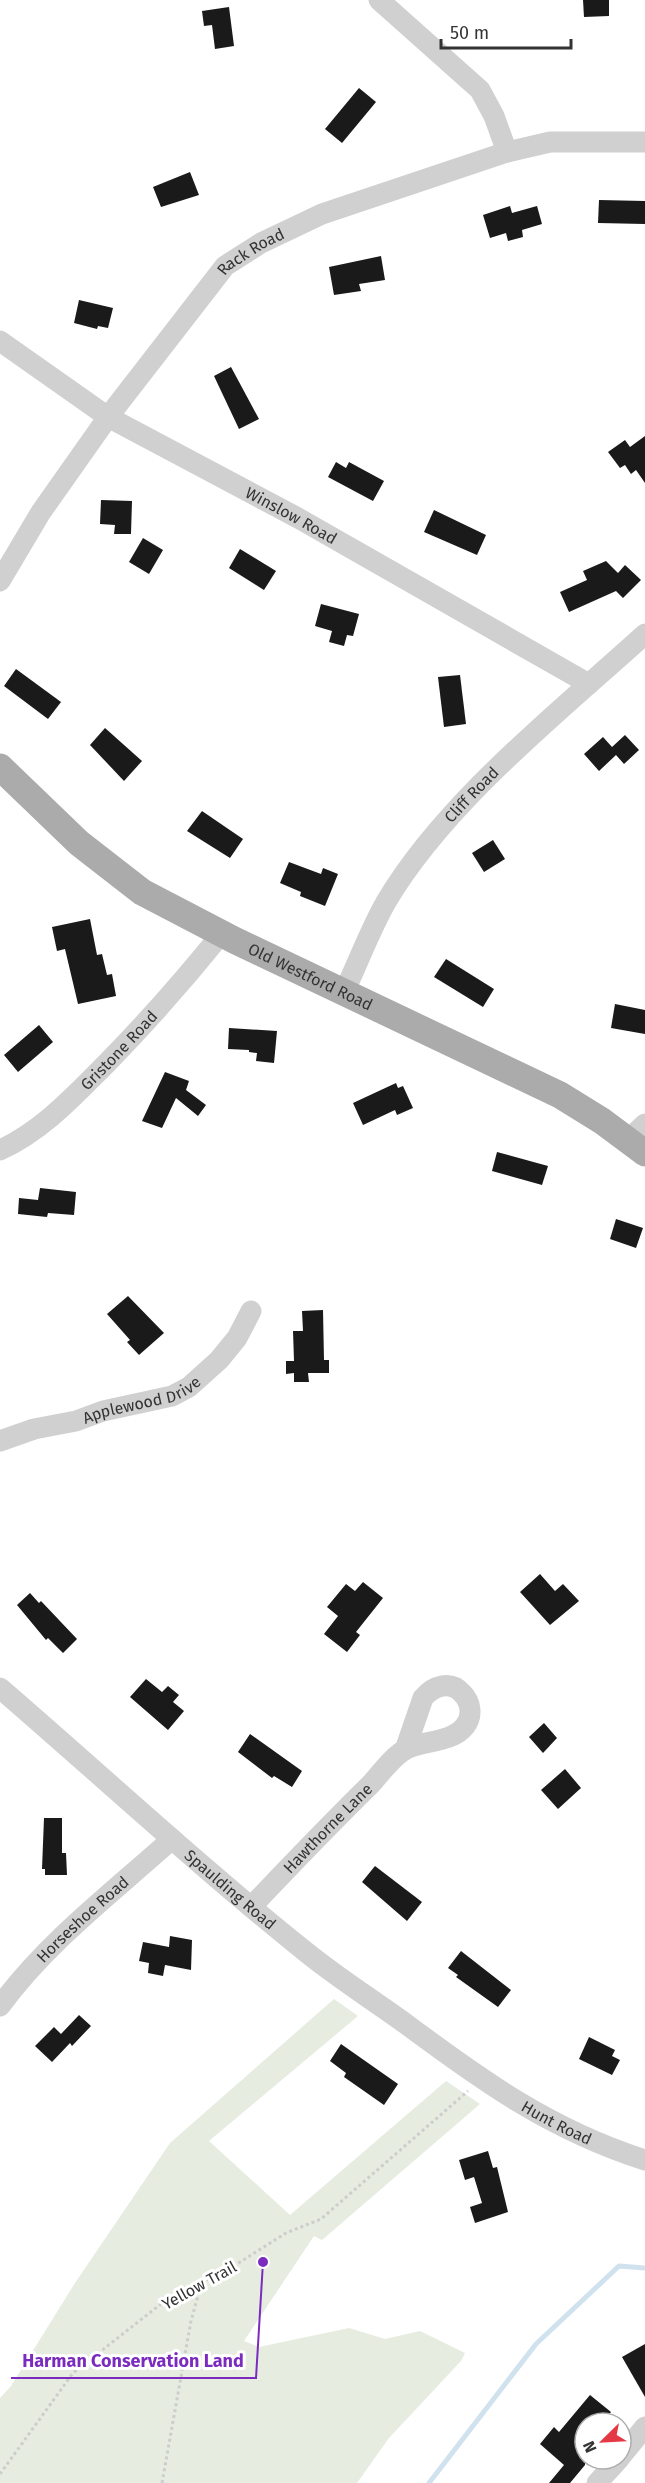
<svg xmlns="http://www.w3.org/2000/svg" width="645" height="2483" font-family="'Fira Sans',sans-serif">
  <rect width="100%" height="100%" fill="#fff"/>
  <polygon fill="#e6ecdf" points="334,1999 358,2016 209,2141 290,2215 446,2081 480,2104 322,2240 314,2236 244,2341 259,2347 349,2328 385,2339 420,2331 465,2353 461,2361 389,2438 357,2483 0,2483 0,2398 11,2386 75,2283 170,2143"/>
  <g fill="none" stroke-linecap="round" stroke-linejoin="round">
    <polyline stroke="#cfe2ee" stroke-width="5" points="429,2483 536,2344 619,2266 645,2268"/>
  </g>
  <g fill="#1a1a1a">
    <polygon points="583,0 609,0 609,16 584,17"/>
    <polygon points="229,7 234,46 215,49 212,25 204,26 202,11"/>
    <polygon points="359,88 376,102 342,143 325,129"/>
    <polygon points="190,172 199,195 161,207 153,187"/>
    <polygon points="599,200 645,201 645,224 598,223"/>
    <polygon points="510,206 512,213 537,206 542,224 522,230 523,237 508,241 506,233 490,238 483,215"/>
    <polygon points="381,256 385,280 359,284 361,291 334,295 329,267"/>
    <polygon points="79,300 113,308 108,328 98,326 97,329 74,323"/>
    <polygon points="231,367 259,419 239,429 214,376"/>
    <polygon points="645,436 645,483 636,470 631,474 625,465 620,468 608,452 625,440 630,447"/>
    <polygon points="336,462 346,468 349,462 384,481 373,501 328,477"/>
    <polygon points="101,500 132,501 131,534 114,534 115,525 100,524"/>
    <polygon points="434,510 486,535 477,555 424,532"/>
    <polygon points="143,538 163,550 149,574 129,562"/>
    <polygon points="240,549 276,571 264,590 229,568"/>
    <polygon points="606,561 618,573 625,565 641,580 623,598 616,591 569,612 560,592 587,580 583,571"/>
    <polygon points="321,604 359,614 353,636 347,635 344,646 329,642 332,631 315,626"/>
    <polygon points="16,669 61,702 48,719 4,686"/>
    <polygon points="460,675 466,724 444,727 438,677"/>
    <polygon points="105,728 142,761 124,781 90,745"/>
    <polygon points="625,735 639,750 624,764 616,755 599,771 584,754 603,737 612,747"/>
    <polygon points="202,811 243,839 230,858 187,831"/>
    <polygon points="493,840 505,859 484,872 472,853"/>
    <polygon points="289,862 321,874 323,868 338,874 325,906 300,896 301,892 280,883"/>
    <polygon points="90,919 97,955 102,954 107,975 112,974 116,996 78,1004 65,949 57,951 52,927"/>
    <polygon points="446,959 494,989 483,1007 434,977"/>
    <polygon points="615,1004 645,1010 645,1034 611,1028"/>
    <polygon points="39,1025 53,1042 18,1072 4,1055"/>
    <polygon points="229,1028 277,1031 274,1063 256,1061 257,1053 249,1052 249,1050 228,1049"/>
    <polygon points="165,1072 189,1081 186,1090 206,1105 198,1116 176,1098 162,1128 142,1121"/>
    <polygon points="396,1083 398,1088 403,1086 413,1108 397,1115 395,1110 363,1125 353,1103"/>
    <polygon points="497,1152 548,1166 542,1185 492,1171"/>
    <polygon points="40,1188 76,1192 74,1215 48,1213 47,1217 18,1214 19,1198 38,1200"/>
    <polygon points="616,1219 643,1228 636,1248 610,1239"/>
    <polygon points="128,1296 164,1333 139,1355 127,1342 130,1340 107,1314"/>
    <polygon points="323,1310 324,1360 329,1360 329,1373 308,1373 309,1382 294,1382 294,1373 286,1374 286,1361 294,1361 293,1331 303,1331 302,1311"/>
    <polygon points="540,1574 555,1591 563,1584 579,1601 550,1625 520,1592"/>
    <polygon points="363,1582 383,1598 356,1632 360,1635 347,1652 324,1634 338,1616 327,1607 346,1584 355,1591"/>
    <polygon points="30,1593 39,1603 41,1601 77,1639 63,1653 48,1638 46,1640 17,1605"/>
    <polygon points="146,1679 162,1692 168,1686 179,1695 173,1702 184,1711 168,1730 130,1697"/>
    <polygon points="544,1723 557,1738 543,1753 529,1737"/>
    <polygon points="250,1734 302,1771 292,1787 274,1776 272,1778 238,1752"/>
    <polygon points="565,1769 581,1788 558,1809 541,1790"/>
    <polygon points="44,1818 62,1818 62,1853 66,1853 67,1875 45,1875 45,1869 42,1869"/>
    <polygon points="375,1866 422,1902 407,1921 362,1882"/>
    <polygon points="170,1936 192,1940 191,1970 165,1965 163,1976 148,1973 149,1963 139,1961 143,1942 169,1947"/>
    <polygon points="461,1951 511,1990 498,2007 456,1977 458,1975 448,1968"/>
    <polygon points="79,2015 91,2026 72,2046 70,2043 52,2062 35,2046 54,2027 61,2034"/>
    <polygon points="589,2037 615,2050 612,2056 620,2060 612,2075 579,2059"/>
    <polygon points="341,2044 398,2084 384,2105 344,2077 346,2073 330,2061"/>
    <polygon points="488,2151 493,2168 497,2167 508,2212 475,2223 470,2207 482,2203 474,2177 465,2180 459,2160"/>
    <polygon points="645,2344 645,2397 622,2357"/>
    <polygon points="590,2395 611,2412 602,2423 585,2423 585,2465 570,2483 549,2483 564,2465 540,2444 554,2427 559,2432"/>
  </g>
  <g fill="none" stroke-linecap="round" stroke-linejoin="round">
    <g stroke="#cdcdcd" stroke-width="3" stroke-dasharray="3 3" stroke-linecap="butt">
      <polyline points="0,2474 73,2373 166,2300 229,2269 286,2233 321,2219 468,2091"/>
      <polyline points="162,2483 191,2321 201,2285"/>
    </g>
    <g stroke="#d0d0d0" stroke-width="21">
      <polyline points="379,0 480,90 494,116 507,152"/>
      <path id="s1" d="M0,341L108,417L298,518L589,684"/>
      <path id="s2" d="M0,581L41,512L108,417L225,266L261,243L322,214L507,152L550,142H645"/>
      <path id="s3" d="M344,992C358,963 370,930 386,902C445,802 559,712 645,634"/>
      <polyline points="628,1140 645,1124"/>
      <path id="s4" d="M0,1150C42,1131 74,1096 106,1064C147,1022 185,979 222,933"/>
      <path id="s5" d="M0,1441L34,1429L76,1421L103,1411L172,1396L189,1387L219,1360L237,1338L251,1311"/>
      <path id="s6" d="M0,1688C102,1776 201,1868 306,1952C338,1978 373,2000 406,2024C484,2082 551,2130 645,2160"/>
      <path id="s7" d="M251,1907C290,1866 329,1825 370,1785C380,1774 393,1756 406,1749C424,1740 452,1743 465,1726C473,1716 471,1702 462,1693C450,1680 433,1686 423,1698L405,1750"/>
      <path id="s8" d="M0,2006C47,1942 113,1892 172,1839"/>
      <polyline points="621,2456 645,2427"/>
      <polyline points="597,2483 619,2459"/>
    </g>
    <path stroke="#ababab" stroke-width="27" id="s9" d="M0,767L79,843L142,892L234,940L560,1095L602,1121L645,1153"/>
  </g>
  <g text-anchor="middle" stroke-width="6" stroke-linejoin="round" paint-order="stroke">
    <g font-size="16" fill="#333" stroke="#fff">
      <text dy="6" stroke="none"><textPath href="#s2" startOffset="417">Rack Road</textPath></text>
      <text dy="6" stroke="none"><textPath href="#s1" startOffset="340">Winslow Road</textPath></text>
      <text dy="6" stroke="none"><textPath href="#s3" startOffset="237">Cliff Road</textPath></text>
      <text dy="6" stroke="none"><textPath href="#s9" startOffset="378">Old Westford Road</textPath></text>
      <text dy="6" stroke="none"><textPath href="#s4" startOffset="156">Gristone Road</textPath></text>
      <text dy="6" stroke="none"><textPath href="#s5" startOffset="148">Applewood Drive</textPath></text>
      <text dy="6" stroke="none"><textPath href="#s7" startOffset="110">Hawthorne Lane</textPath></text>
      <text dy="6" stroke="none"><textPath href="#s6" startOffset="306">Spaulding Road</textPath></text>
      <text dy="6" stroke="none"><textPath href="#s8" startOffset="120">Horseshoe Road</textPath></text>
      <text dy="6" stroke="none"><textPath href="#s6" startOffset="708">Hunt Road</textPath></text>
      <text transform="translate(199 2285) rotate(-29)" y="6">Yellow Trail</text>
    </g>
  </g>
  <path fill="none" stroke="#7b2cbf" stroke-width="2" d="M263 2262L256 2378H11"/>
  <circle fill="#7b2cbf" stroke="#fff" stroke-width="2" cx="263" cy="2262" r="6"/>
  <g font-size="18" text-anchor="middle" font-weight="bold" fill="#7b2cbf" stroke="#fff" stroke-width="6" stroke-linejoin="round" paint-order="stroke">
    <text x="133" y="2367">Harman Conservation Land</text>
  </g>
  <g transform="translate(603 2441) rotate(246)"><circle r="28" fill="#ffffff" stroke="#adadad" stroke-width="1.5"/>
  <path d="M0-4.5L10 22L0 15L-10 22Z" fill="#e63946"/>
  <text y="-9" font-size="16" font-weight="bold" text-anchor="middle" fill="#333333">N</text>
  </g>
  <path d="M441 39v9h130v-9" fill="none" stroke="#333333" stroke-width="3"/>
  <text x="450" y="39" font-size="18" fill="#333333" stroke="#ffffff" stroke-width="4.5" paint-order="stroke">50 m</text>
</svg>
